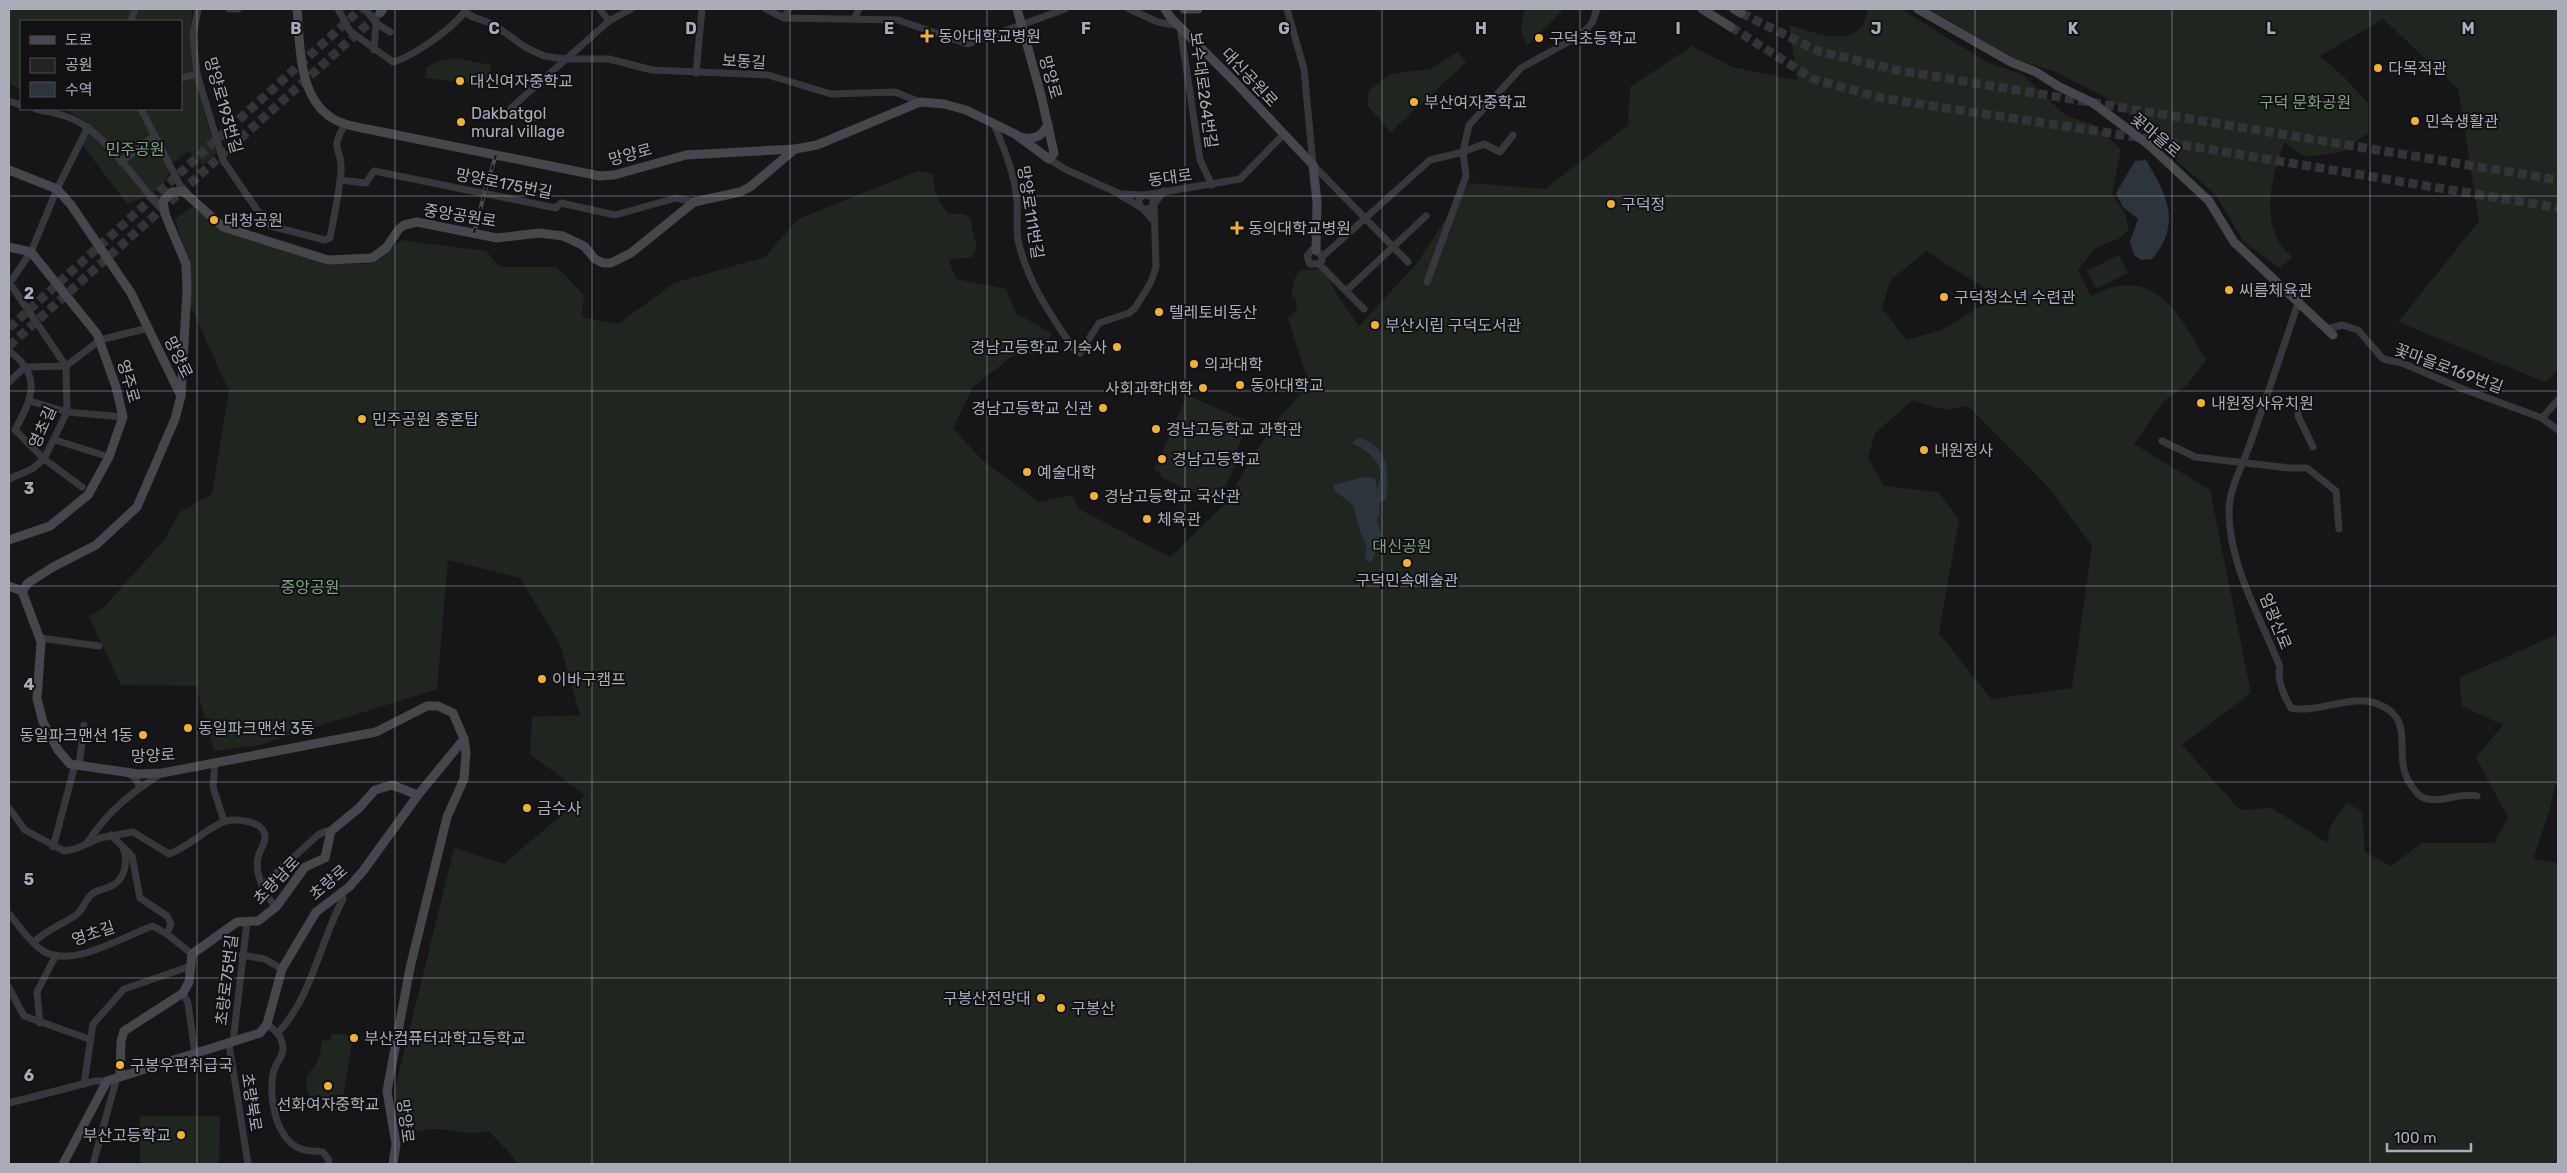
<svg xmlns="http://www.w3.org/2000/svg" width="2567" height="1173" font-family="Rubik,'Noto Sans KR',sans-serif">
  <rect width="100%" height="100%" fill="#161618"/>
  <g fill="#1e261f" fill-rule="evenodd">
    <path d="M9,9H192C189,59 201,106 217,153L203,165L189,151L171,164C165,191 152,195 127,204L81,143L90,124L65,109H181V21H21V89L9,83Z"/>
    <path d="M1525,9H1563V10L1528,45C1519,35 1521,21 1525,9Z"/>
    <path d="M1866,9H1901L1988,63L2022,74L2066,116L2093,124L2121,149L2112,195L2125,213L2129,230L2118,239L2095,248L2078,270L2091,296C2153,263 2178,312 2206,360L2187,385L2165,400L2134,444L2210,490L2251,693L2182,745L2240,810L2272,808L2327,843L2330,827L2346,803L2362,811L2365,852L2391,866L2422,843H2494L2508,818L2476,757L2503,725L2462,706L2459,678L2558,634V783L2555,785L2550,809L2533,859L2558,863V1164H516L514,1158L489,1131C468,1136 455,1130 435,1129C419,1129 418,1136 400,1130L394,1093L454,848L504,864L585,795L530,754L532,717L580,715L560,644L520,578L448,560L437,689L259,745L214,751L196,686L121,685L89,617L104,607L164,540L180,512L212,494L229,391L190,305L189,264L175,219L195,205L209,219L328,264H372L401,240L486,251L499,266L505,267H557L584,295L582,317L618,324L674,283L765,257L798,219L918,171L933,174C934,192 937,201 949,214H965L970,218L977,249L972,257L949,260L956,279L1006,289L1016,313L1051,333L1046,353L1014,355L973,387L953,428L982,460L1039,502L1072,495L1079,509L1170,557L1222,507L1274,423L1309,385L1288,318L1297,309L1295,297H1291L1294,280L1300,271L1323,268L1336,293L1359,326L1418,262L1469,183L1545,189L1628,125L1630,87L1692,46L1732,67L1797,80L1789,25C1815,33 1860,52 1867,12ZM1926,251L1997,296L1944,329L1907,340L1882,309L1890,281ZM1912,401L1947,410L1968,406L2050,489L2092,546L2072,688L1991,699L1939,633L1959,519L1938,492L1884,486L1868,458L1875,433Z"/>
    <path d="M1929,9H2558V371L2545,382L2398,322L2479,221L2458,89L2383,19L2320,56L2343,76L2368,103V133L2341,152L2305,157L2284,142C2274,174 2261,210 2279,242C2282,248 2288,252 2292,257L2280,268L2244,242L2216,195L2168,153L2148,129L2107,98L2055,72L2013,58Z"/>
    <polygon points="1458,52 1466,62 1391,132 1367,105 1369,90 1390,74 1430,69"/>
    <polygon points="455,58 491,65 488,85 425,78 427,67 436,62"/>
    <polygon points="2119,255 2128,273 2096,289 2087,271"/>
    <polygon points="1187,395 1249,422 1237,450 1241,452 1218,503 1160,477 1161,473 1154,470"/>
    <path d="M332,1033L353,1036L343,1098L310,1097C301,1073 309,1077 318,1060C321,1055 321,1046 322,1040L330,1041Z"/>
    <polygon points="140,1116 220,1116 219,1164 140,1164"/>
  </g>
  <g fill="#2c353c">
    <path d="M2146,160C2167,195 2182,224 2152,259L2141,260L2134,255L2130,242L2138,219L2123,207L2116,193L2135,161Z"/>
    <path d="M1358,438C1390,445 1389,473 1386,499L1379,504L1380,514L1377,519L1384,546L1377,548L1371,563L1365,558L1367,546L1359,529L1354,506L1335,491L1333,485L1364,477L1375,478L1377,489C1387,465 1372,453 1352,443Z"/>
  </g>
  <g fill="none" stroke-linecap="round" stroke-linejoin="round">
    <g stroke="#333438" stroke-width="9" stroke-dasharray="9 4.5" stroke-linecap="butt">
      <polyline points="1741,13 1818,51 1896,70 2558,180"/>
      <polyline points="1731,27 1813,79 1881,98 2142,138 2558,208"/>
      <polyline points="9,328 361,9"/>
      <polyline points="9,346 379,14"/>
    </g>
    <g stroke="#37383d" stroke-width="7">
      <path d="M198,9L193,36L197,74L223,160L257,210L271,226L325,240L330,238C334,216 339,194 341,172C343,146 328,154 345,124"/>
      <polyline points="229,9 238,9"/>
      <path d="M338,9L350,31L393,62C412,57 457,26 466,9"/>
      <polyline points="365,9 376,23 390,32"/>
      <polyline points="600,9 609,21"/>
      <polyline points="766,9 784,18 898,20 968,44 1065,9"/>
      <polyline points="1129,9 1158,22 1180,26 1200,160 1212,185"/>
      <polyline points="1287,9 1304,69 1313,165 1408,262"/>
      <polyline points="465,12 473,17 493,24 525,47 544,56 564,59 609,59 652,70 768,75 831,94 895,92 920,102"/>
      <polyline points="784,18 789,9"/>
      <polyline points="854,19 859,9"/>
      <polyline points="131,21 135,9"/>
      <polyline points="374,50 376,23"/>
      <polyline points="696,73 702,9"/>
      <polyline points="181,78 197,74"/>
      <polyline points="9,101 21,105"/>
      <path d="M36,109C48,112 62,114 73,119C106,134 140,186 165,213"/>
      <polyline points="141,109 183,191"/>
      <path d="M534,118C523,118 518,117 511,108L609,21L631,9"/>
      <path d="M993,122C1004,148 1015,174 1017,202C1018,215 1016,228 1018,240C1027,281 1050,314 1073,348L1080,353L1099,323L1129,313L1135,308L1151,282L1156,267L1154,204L1164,191"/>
      <polyline points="1049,159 1065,169 1120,194 1145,195 1240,179 1283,135"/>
      <polyline points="121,162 154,136"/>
      <polyline points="340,180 366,183 374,171 556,208 561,203 615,215 676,198 694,202"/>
      <circle cx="1146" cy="202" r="7"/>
      <polyline points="1120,195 1142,208 1153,220"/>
      <polyline points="1322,257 1430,160 1463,152 1469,125 1521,68 1581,35 1592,23 1597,9"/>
      <polyline points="1319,264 1322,261 1321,254 1312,250 1307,256 1310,264 1319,264 1346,291"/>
      <polyline points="9,282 66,366 67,412 44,459 32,469 9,479"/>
      <polyline points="1427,282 1466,176 1463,152 1484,144 1500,152 1513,135"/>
      <polyline points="9,284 31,252 57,189 88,127"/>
      <path d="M2299,300C2283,349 2267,396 2250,444C2243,465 2230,487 2229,509C2228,564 2261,618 2280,667C2276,680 2285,697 2291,708C2319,714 2351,693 2378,704C2419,720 2390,756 2411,785C2414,790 2419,796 2424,798C2440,804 2460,792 2477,796"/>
      <polyline points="1364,309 1346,291 1426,216"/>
      <polyline points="2327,329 2342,325 2358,330 2383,359 2402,363 2463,389 2542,418 2558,430"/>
      <path d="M9,351C43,375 32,399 15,430"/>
      <polyline points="9,382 25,367 66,366 100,340 148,328"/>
      <polyline points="30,401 67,412 123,417"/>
      <polyline points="2298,408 2298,416 2313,447"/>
      <polyline points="2542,418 2558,400"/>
      <polyline points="15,430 44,459 82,487"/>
      <polyline points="55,440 109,457"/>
      <polyline points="2162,441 2195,457 2289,468 2307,468 2336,491 2339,529"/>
      <polyline points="40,638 99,646"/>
      <polyline points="215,762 213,787 224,821"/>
      <polyline points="79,766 84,725"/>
      <polyline points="128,773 135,778 140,787"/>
      <path d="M9,808L25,830L64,851L75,849L100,838L133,832L169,854C189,847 204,830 223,822C234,817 264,821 265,836C266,842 261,848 259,854C253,871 264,895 276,907"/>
      <polyline points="111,835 132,856 140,898 167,916 171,924 167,934"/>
      <path d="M87,843C108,811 131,793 162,773"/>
      <polyline points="53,847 75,765"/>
      <polyline points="263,885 318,835 326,831 331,831"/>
      <path d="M9,914C19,925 30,943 43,951C73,969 123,936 153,926L167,934L192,954"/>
      <path d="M34,942C47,929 62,925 76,915C83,911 85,899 92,894C98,889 107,889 113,885C126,878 128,860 123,848"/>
      <polyline points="242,955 265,959 282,969"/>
      <polyline points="9,988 24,1016 89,1039"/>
      <polyline points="183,993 188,1003 195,1054"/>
      <polyline points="40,1023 37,992 56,955"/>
      <path d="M267,1024C276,1031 283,1037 283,1049C283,1058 274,1065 273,1074C269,1097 275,1139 301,1149C308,1152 316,1150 323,1152L329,1160L328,1164"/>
      <path d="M278,1033C312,996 320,942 343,899L341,892"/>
      <polyline points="233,1042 247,922"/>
      <polyline points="229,1044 248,1164"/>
      <polyline points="84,1084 93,1024 124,989 191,966"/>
      <polyline points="9,1103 95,1081 107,1081"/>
      <polyline points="93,1164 117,1077"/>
    </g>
    <g stroke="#45474d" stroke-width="9">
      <path d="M297,9C300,42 298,94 329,116C341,125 358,127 372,130L600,176L614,175L686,155L795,149L817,145L920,102L944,104L966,110L1015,134L1049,159L1054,153L1041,95L1017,9"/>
      <polyline points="1165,9 1170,17 1235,82 1313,165 1317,202 1316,250"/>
      <polyline points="1184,9 1198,9"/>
      <polyline points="1702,9 1731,27"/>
      <polyline points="1734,9 1741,13"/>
      <polyline points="1918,9 2011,62 2036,72 2058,86 2093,103 2149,145 2209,201 2234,242 2333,335"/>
      <polyline points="380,13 383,9"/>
      <path d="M1021,137C1034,141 1043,136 1048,124"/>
      <polyline points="9,170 57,189 71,205 131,293 181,396"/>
      <polyline points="9,247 31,252 97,334 116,387 123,417 109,457 88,495 50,526 9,540"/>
      <polyline points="9,586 22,591"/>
      <polyline points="120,1076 121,1041 124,1031 183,993 189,982 192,954 237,922 258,921 276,907 305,867 325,858 331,831 359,808 375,790 392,785 418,795"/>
      <polyline points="63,1164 107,1081 260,1033 267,1024 282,969 316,912 349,887 363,871 418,795 464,739"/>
      <polyline points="393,1164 396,1144 387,1091 410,968 447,817 464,779 466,753 464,739 453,713 438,706 427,706 376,732 162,773 138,774 70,764 58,750 43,722 37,699 41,642 22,591 28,583 53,567 96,545 137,507 175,419 181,396 187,290 186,264 165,214 163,201 172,192 183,191 223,227 328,260 372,258 386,248 399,229 404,225 417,222 497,238 539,233 563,236 584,246 595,259 603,263 611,263 631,253 694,202 740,192 750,187 795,149"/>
    </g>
    <defs>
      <g id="rail">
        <polyline points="485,191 496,155"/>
        <polyline points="474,233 484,195"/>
      </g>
    </defs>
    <use href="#rail" stroke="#4a4c52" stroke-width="4"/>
    <use href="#rail" stroke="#111113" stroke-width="2" stroke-dasharray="5.5" stroke-linecap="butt"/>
  </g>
  <path fill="none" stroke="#a8adb8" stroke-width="1" stroke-opacity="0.55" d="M197,9V1164M395,9V1164M592,9V1164M790,9V1164M987,9V1164M1185,9V1164M1382,9V1164M1580,9V1164M1777,9V1164M1975,9V1164M2172,9V1164M2370,9V1164M9,196H2558M9,391H2558M9,586H2558M9,782H2558M9,978H2558"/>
  <g fill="#f2b134" stroke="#111113" stroke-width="2">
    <path d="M924.5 28.5h5v5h5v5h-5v5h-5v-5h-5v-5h5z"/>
    <circle cx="1539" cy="38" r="5"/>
    <circle cx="2378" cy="68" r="5"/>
    <circle cx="460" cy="81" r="5"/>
    <circle cx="1414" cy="102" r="5"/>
    <circle cx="2415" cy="121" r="5"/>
    <circle cx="461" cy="122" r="5"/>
    <circle cx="1611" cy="204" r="5"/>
    <circle cx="214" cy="220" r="5"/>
    <path d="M1234.5 220.5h5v5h5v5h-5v5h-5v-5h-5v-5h5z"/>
    <circle cx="2229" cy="290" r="5"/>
    <circle cx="1944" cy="297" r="5"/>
    <circle cx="1159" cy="312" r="5"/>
    <circle cx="1375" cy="325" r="5"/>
    <circle cx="1117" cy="347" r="5"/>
    <circle cx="1194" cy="364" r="5"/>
    <circle cx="1240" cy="385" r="5"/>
    <circle cx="1203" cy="388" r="5"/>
    <circle cx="2201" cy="403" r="5"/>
    <circle cx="1103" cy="408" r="5"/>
    <circle cx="362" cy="419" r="5"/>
    <circle cx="1156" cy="429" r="5"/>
    <circle cx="1924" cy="450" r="5"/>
    <circle cx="1162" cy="459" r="5"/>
    <circle cx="1027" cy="472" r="5"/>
    <circle cx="1094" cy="496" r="5"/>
    <circle cx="1147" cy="519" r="5"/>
    <circle cx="1407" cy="563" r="5"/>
    <circle cx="542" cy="679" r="5"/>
    <circle cx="188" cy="728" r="5"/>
    <circle cx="143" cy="735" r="5"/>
    <circle cx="527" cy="808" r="5"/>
    <circle cx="1041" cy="998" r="5"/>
    <circle cx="1061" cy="1008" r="5"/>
    <circle cx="354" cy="1038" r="5"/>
    <circle cx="120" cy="1065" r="5"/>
    <circle cx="328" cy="1086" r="5"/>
    <circle cx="181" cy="1135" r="5"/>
  </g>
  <g text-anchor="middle" stroke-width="4" stroke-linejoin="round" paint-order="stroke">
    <g font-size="16" fill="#a8adb8" stroke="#111113" text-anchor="start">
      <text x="938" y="42">동아대학교병원</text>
      <text x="1549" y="44">구덕초등학교</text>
      <text x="2388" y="74">다목적관</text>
      <text x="470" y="87">대신여자중학교</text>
      <text x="1424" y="108">부산여자중학교</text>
      <text x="471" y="119">Dakbatgol<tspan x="471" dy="18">mural village</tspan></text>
      <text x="2425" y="127">민속생활관</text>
      <text x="1621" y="210">구덕정</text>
      <text x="224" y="226">대청공원</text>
      <text x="1248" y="234">동의대학교병원</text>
      <text x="2239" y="296">씨름체육관</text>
      <text x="1954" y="303">구덕청소년 수련관</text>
      <text x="1169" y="318">텔레토비동산</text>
      <text x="1385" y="331">부산시립 구덕도서관</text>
      <text x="1107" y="353" text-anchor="end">경남고등학교 기숙사</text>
      <text x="1204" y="370">의과대학</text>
      <text x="1250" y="391">동아대학교</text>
      <text x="1193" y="394" text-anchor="end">사회과학대학</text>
      <text x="2211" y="409">내원정사유치원</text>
      <text x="1093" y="414" text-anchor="end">경남고등학교 신관</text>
      <text x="372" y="425">민주공원 충혼탑</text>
      <text x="1166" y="435">경남고등학교 과학관</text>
      <text x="1934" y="456">내원정사</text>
      <text x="1172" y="465">경남고등학교</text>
      <text x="1037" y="478">예술대학</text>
      <text x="1104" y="502">경남고등학교 국산관</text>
      <text x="1157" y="525">체육관</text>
      <text x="1407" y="586" text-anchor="middle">구덕민속예술관</text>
      <text x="552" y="685">이바구캠프</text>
      <text x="198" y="734">동일파크맨션 3동</text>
      <text x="133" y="741" text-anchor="end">동일파크맨션 1동</text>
      <text x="537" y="814">금수사</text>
      <text x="1031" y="1004" text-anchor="end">구봉산전망대</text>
      <text x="1071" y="1014">구봉산</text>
      <text x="364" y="1044">부산컴퓨터과학고등학교</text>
      <text x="130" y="1071">구봉우편취급국</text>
      <text x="328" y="1110" text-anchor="middle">선화여자중학교</text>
      <text x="171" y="1141" text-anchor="end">부산고등학교</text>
    </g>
    <g font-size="16" fill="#a8adb8" stroke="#111113">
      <text transform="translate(744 61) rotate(3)" y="6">보동길</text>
      <text transform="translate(1051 77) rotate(74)" y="6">망양로</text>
      <text transform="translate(1250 77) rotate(47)" y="6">대신공원로</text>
      <text transform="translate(1204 90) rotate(82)" y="6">보수대로264번길</text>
      <text transform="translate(224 105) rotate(74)" y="6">망양로193번길</text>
      <text transform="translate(2156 135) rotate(40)" y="6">꽃마을로</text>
      <text transform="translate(630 154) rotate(-15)" y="6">망양로</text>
      <text transform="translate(1170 177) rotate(-8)" y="6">동대로</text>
      <text transform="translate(504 183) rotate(11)" y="6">망양로175번길</text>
      <text transform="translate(1031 212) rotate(81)" y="6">망양로111번길</text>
      <text transform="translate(460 215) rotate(9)" y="6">중앙공원로</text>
      <text transform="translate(179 357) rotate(64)" y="6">망양로</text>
      <text transform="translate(2449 368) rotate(20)" y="6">꽃마을로169번길</text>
      <text transform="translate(129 381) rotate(74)" y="6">영주로</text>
      <text transform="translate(42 427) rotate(-66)" y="6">영초길</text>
      <text transform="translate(2276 621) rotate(68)" y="6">엄광산로</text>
      <text transform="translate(153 755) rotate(-3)" y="6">망양로</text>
      <text transform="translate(276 880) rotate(-47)" y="6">초량남로</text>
      <text transform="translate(328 882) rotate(-41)" y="6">초량로</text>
      <text transform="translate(93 933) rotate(-19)" y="6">영초길</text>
      <text transform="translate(226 980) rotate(-83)" y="6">초량로75번길</text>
      <text transform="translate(252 1102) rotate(81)" y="6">초량북로</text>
      <text transform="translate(406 1121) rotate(83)" y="6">망양로</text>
    </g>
    <g font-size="16" fill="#7fa381" stroke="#111113">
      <text x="2305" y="108">구덕 문화공원</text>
      <text x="135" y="155">민주공원</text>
      <text x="1402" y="552">대신공원</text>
      <text x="310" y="593">중앙공원</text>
    </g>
  </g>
  <g font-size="16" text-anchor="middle" font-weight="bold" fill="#a8adb8" stroke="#111113" stroke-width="4" stroke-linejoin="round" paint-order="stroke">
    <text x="296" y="34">B</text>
    <text x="494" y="34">C</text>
    <text x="691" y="34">D</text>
    <text x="889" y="34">E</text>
    <text x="1086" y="34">F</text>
    <text x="1284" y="34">G</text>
    <text x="1481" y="34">H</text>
    <text x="1678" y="34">I</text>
    <text x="1876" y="34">J</text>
    <text x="2073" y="34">K</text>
    <text x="2271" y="34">L</text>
    <text x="2468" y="34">M</text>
    <text x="29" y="299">2</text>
    <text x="29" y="494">3</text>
    <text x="29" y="690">4</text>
    <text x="29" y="885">5</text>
    <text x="29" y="1081">6</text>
  </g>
  <rect width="2567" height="1173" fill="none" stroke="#a8adb8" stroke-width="20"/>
  <rect x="20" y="20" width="162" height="90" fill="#111113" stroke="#4d4f55"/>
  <rect x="30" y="36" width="25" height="8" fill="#45474d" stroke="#4d4f55"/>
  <text x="65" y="45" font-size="15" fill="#a8adb8">도로</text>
  <rect x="30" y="58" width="25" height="15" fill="#1e261f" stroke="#4d4f55"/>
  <text x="65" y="70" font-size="15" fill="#a8adb8">공원</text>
  <rect x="30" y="82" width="25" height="15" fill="#2c353c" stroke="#4d4f55"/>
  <text x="65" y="95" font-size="15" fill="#a8adb8">수역</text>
  <path d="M2387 1143v8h84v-8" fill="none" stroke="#a8adb8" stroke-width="2.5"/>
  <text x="2394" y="1143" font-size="15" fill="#a8adb8" stroke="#111113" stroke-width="4" paint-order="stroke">100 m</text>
</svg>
